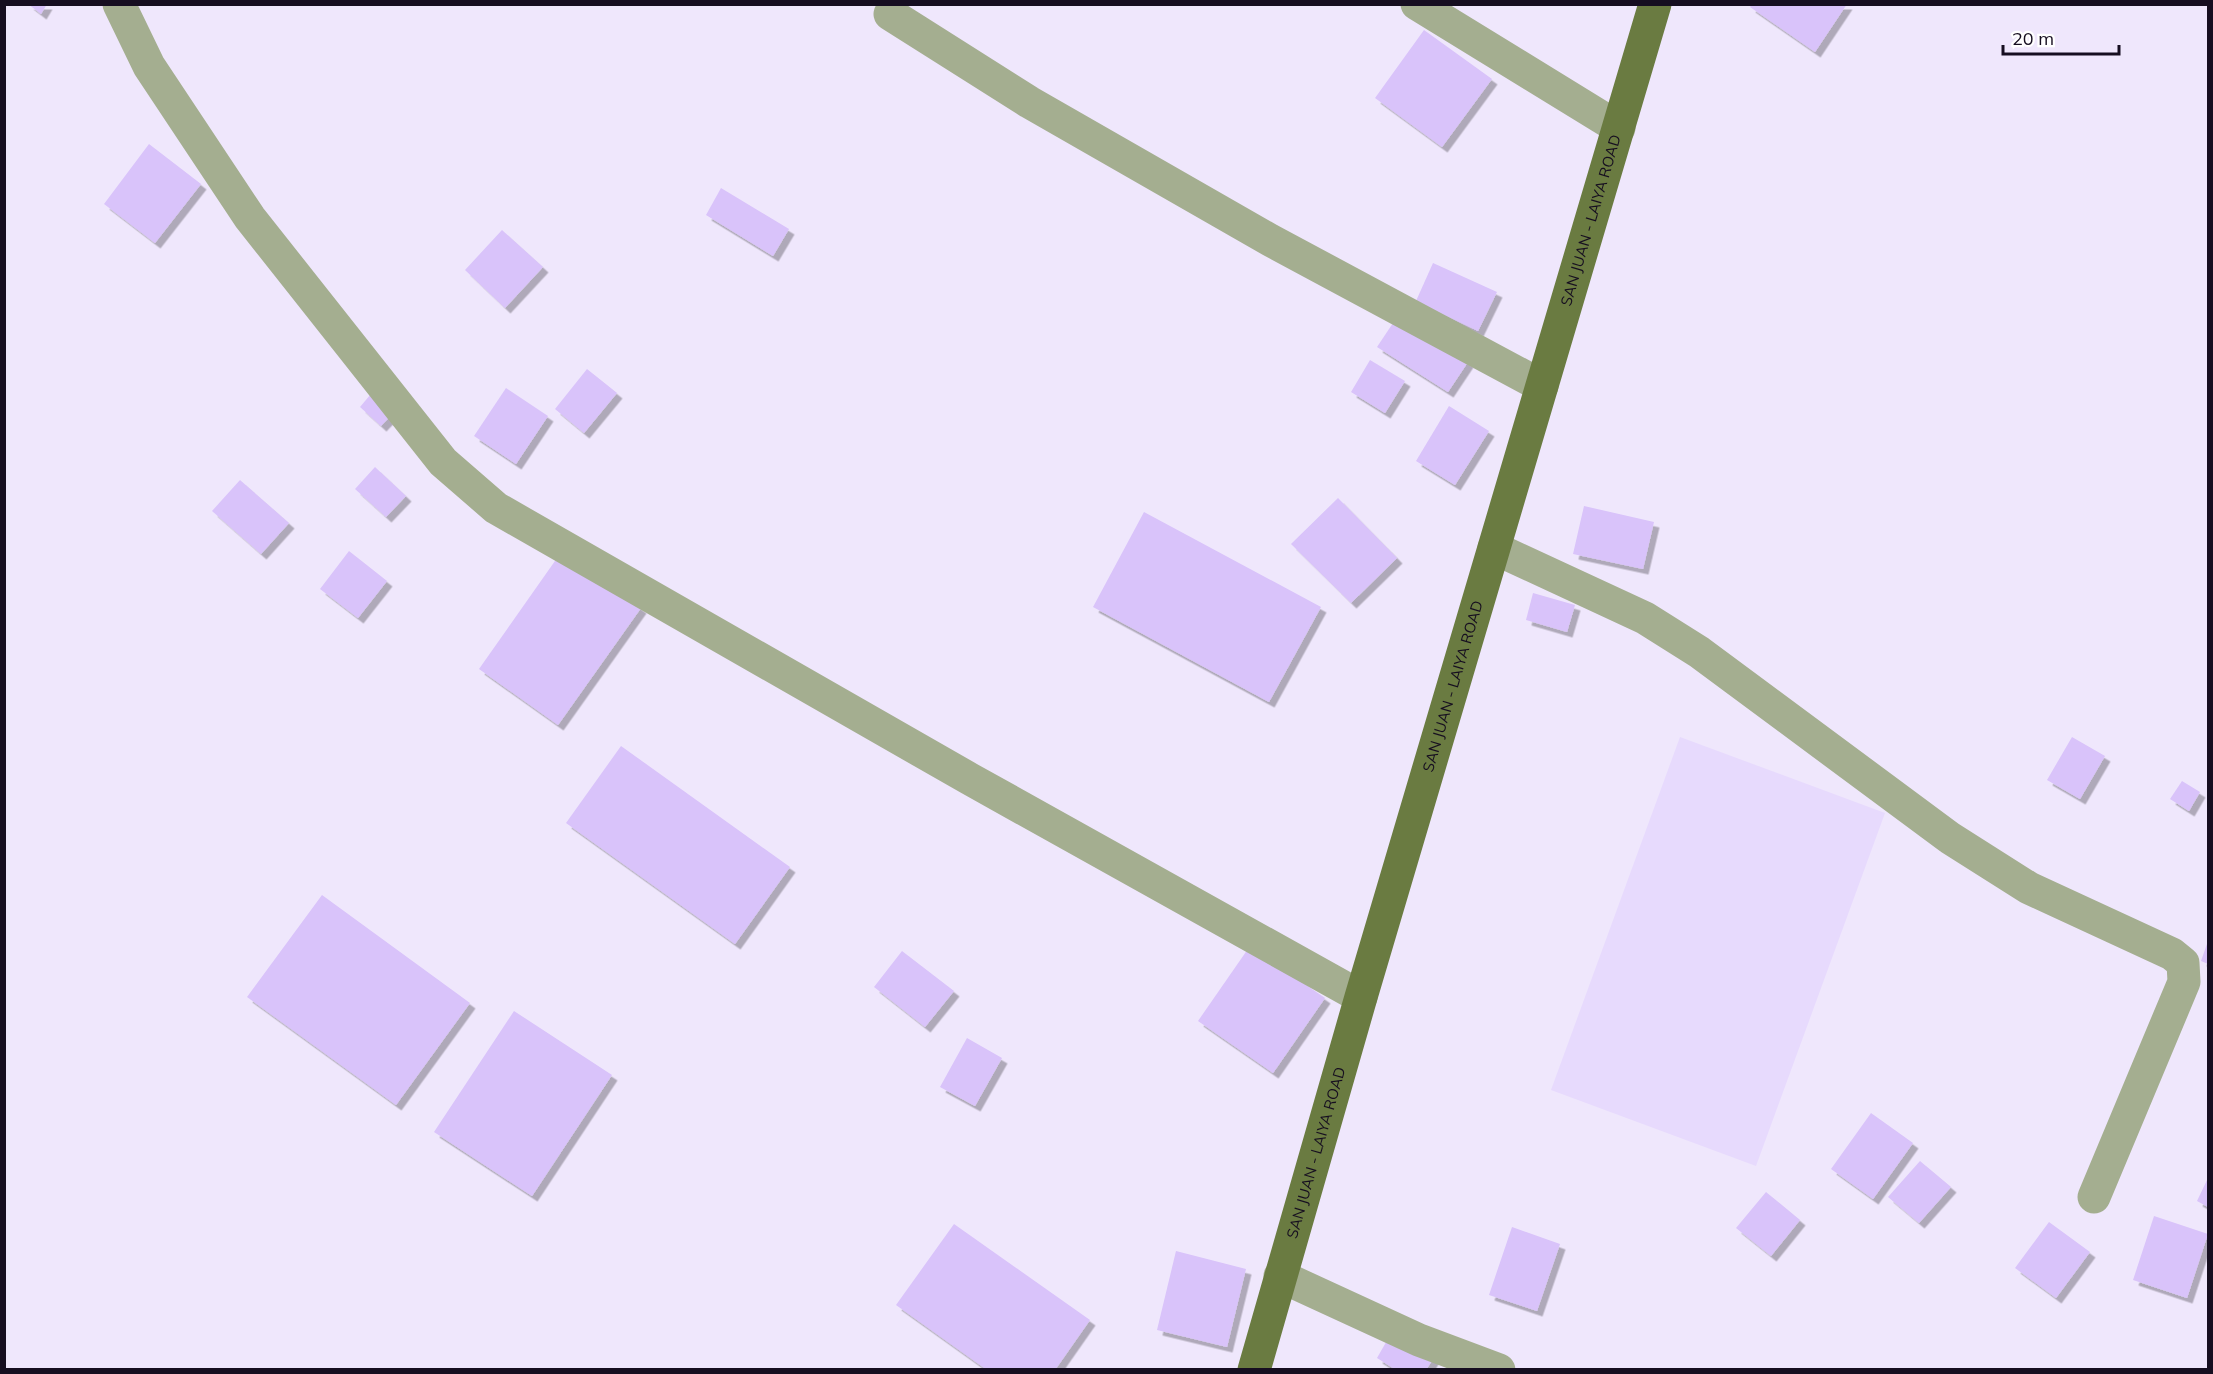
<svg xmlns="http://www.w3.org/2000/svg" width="2213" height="1374" font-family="Mulish,sans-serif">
  <defs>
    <filter id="shadow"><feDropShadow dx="5.5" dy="5.5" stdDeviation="0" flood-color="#0004"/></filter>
  </defs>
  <rect width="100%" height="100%" fill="#efe7fc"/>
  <polygon fill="#e7dafd" points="1680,737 1885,813 1756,1166 1551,1090"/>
  <g fill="#d9c3fa" filter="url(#shadow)">
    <polygon points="28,4 47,4 41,14"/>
    <polygon points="1752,4 1847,4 1815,52 1750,7"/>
    <polygon points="1424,30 1492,79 1442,147 1375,98"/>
    <polygon points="149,144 201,184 155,243 104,204"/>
    <polygon points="721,188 789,229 773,256 706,215"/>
    <polygon points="502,230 543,267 505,308 465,270"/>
    <polygon points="1433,263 1497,292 1478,331 1416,301"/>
    <polygon points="1397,317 1468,362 1448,392 1377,347"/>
    <polygon points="1370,360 1405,381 1385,413 1351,392"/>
    <polygon points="587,369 617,393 584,433 555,409"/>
    <polygon points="376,388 398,408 381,426 360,407"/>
    <polygon points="506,388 548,416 516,464 474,436"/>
    <polygon points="1449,406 1489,431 1455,485 1416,461"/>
    <polygon points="375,467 406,496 386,517 355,489"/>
    <polygon points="240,480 289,523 261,554 212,511"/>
    <polygon points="1338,498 1397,558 1351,603 1291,544"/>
    <polygon points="1584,506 1654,522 1643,569 1573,554"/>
    <polygon points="1144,512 1321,607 1269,702 1093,607"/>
    <polygon points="349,551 387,581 358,618 320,589"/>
    <polygon points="562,551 641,608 558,725 479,669"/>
    <polygon points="1533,593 1575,605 1567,632 1526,620"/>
    <polygon points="2072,737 2105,756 2080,799 2047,780"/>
    <polygon points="621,746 790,867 735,944 566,823"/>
    <polygon points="2182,781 2200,792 2189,811 2170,799"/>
    <polygon points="322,895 470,1003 396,1105 247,997"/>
    <polygon points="2208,941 2208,964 2201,961"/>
    <polygon points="1250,946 1325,998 1273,1073 1198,1021"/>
    <polygon points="902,951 954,991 925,1027 874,987"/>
    <polygon points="514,1011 612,1075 532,1196 434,1132"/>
    <polygon points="967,1038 1002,1058 975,1106 940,1087"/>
    <polygon points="1871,1113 1913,1143 1873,1199 1831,1169"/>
    <polygon points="1920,1161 1951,1187 1919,1223 1888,1197"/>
    <polygon points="2208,1178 2208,1207 2197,1201"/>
    <polygon points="1766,1192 1800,1220 1771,1256 1736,1228"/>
    <polygon points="2154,1216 2208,1234 2187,1298 2133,1280"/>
    <polygon points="2049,1222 2090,1252 2056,1298 2015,1268"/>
    <polygon points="954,1224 1090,1320 1055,1370 987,1370 896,1305"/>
    <polygon points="1512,1227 1560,1244 1537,1311 1489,1295"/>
    <polygon points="1176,1251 1246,1269 1227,1347 1157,1330"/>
    <polygon points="1393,1330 1435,1356 1426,1370 1396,1370 1377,1358"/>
  </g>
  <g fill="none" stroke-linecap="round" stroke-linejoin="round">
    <g stroke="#a4ae90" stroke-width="33">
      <polyline points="119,4 149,66 250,218 443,462 496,508 970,779 1361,997"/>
      <polyline points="1417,4 1619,128"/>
      <polyline points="890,14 1029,102 1270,240 1542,386"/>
      <polyline points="1494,548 1645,618 1699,652 1950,838 2029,888 2172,954 2183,963 2184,982 2094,1197"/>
      <polyline points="1280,1276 1419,1340 1499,1370"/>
    </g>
    <path stroke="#6a7b41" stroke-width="33" id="s1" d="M1254,1370L1361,997L1655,4"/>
  </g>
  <g text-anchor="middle" stroke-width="5" stroke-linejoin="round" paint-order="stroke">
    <g font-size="15" fill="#160e20" stroke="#fff">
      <text dy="5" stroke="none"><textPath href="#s1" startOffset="1198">SAN JUAN - LAIYA ROAD</textPath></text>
      <text dy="5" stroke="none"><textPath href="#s1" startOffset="712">SAN JUAN - LAIYA ROAD</textPath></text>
      <text dy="5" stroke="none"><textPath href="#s1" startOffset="226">SAN JUAN - LAIYA ROAD</textPath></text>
    </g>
  </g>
  <rect width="2213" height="1374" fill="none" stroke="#160e20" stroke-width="12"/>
  <path d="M2003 45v9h116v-9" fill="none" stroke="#160e20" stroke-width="3"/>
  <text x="2012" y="45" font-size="18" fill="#160e20" stroke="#ffffff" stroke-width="4.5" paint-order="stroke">20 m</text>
</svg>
